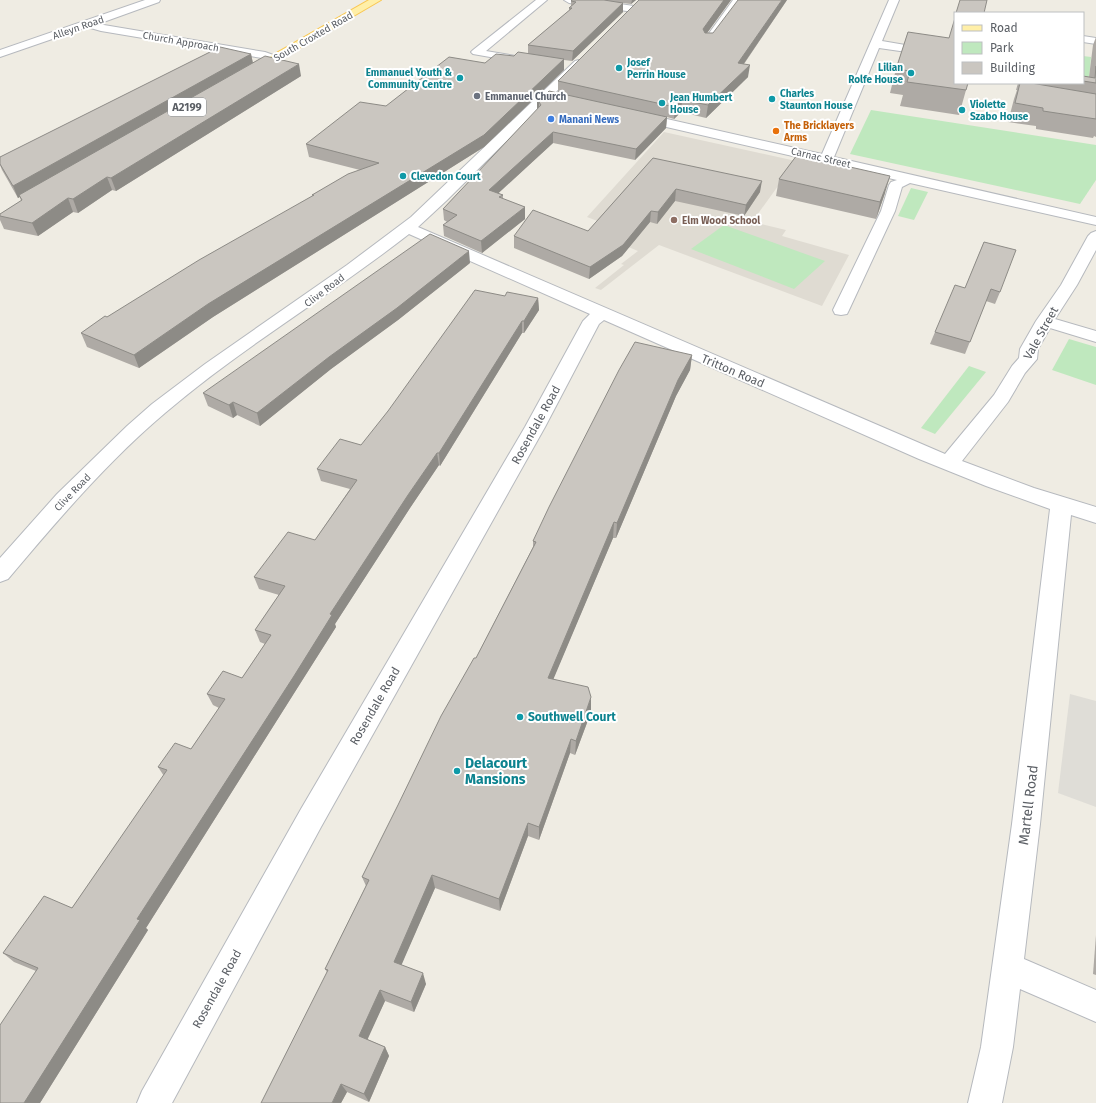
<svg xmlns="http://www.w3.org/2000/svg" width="1096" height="1103" font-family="'Fira Sans',sans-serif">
  <rect width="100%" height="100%" fill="#efece3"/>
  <polygon fill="#dfddd7" points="1070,694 1096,701 1096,807 1058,793"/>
  <polygon fill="#dfdbd2" points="664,132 796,161 752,222 786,230 782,236 849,255 822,306 659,245 601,290 595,288 624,265 621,264 638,251 626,246 634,235 587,217"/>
  <g fill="#bfe8be">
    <polygon points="1083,56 1091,57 1087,102 1083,83"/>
    <polygon points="871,110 1096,145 1096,180 1080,204 850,154"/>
    <polygon points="911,188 928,192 914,220 898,216"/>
    <polygon points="724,225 825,261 794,289 691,249"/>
    <polygon points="1069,339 1096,347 1096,385 1052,370"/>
    <polygon points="969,366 986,372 935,434 921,428"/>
  </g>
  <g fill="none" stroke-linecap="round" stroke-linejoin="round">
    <defs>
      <g id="minor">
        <polygon points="145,0 160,0 159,2 98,24 265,52 279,57 281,59 279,61 275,62 262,58 101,31 87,27 0,57 0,50"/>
        <polygon points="536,0 547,0 486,51 528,58 530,60 528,62 524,63 473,54 471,52 473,50"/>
        <polygon points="564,0 591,0 634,6 639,9 634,12 569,3"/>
        <polygon points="733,0 743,0 716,38 708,38 707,36"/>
        <polygon points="889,0 899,0 882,41 917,47 921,37 925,36 930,39 927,51 921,54 879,48 834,157 1096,217 1096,225 910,183 902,187 895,211 849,310 847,314 841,315 835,314 833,310 881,211 889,185 891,182 897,180 636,120 632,119 630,116 632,113 636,112 822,154"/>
        <polygon points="1083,36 1096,38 1096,44 1083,42"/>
        <path d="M579,60L583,61L585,63L583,65L446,201L418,227L945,454L994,395L1012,366L1019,358L1020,349L1036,321L1061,285L1088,236L1091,233L1096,231V250L1077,285L1055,319L1096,331V342L1050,328L1038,349L1037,359L1025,373L1008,402L962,461L1034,488L1096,507V523L1071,515L1040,824L1024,959L1096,990V1022L1020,989L1013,1047L1002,1103H968L981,1047L1012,824L1050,509L986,486L919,459L604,320L599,324L545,427L321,827L172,1103H137L142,1091L301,809L525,427L583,321L590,314L409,234C330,296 242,347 165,413C107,462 57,521 8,579L0,582V558L57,494L127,426L152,404L205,364L347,265L411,217L575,61Z"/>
      </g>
      <polygon id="major" points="369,0 381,0 253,75 245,75 243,73 245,71"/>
    </defs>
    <use href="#minor" stroke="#b6b9be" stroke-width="2"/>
    <use href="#major" stroke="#f9c651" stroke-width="2"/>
    <use href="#minor" fill="#fff" fill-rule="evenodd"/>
    <use href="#major" fill="#ffefa8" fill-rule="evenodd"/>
  </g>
  <g fill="#aeaaa5">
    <polygon points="572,0 636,0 631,4 623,3 623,12 572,61 564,60 564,70 484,147 213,317 139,368 87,347 81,333 313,196 312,195 360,170 309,157 306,144 386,106 485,63 528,54 528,45 569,11 569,8 571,6 571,1"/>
    <polygon points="639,0 731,0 707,33 713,33 787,0 744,64 748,77 706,118 681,112 674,119 667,117 666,128 635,160 553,143 498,193 503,195 503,199 525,207 525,219 482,253 444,236 443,225 447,222 444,220 443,209 537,110 537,103 558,93 558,81"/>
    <polygon points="908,32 966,90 959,115 900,106 903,95 890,93 896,69"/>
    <polygon points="1096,37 1096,137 1094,136 1093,138 1036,129 1036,126 1008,122 1014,99 1017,90 1016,90 1018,83 1083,83 1083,76 1089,77 1093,45"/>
    <polygon points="251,54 253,63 301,76 116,191 112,190 78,213 73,212 38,236 4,229 0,220 0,214 21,201 20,197 18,198 2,170 0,165 0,157"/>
    <polygon points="653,158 760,192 744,216 675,201 657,224 650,222 622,256 589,279 514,248 514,236 588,231"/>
    <polygon points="779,179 885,193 876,219 776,196"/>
    <polygon points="984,242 1000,292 995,304 986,301 965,354 930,344 935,332 965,288"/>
    <polygon points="470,263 398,320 331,369 260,426 237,415 233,418 208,406 203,393"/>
    <polygon points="505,296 538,298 539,310 524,333 522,333 440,466 439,465 410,508 335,624 336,627 298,687 146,928 148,930 40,1103 0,1103 36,971 14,962 3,953 72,908 164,776 158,767 191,749 219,708 213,705 207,694 242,678 265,644 260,642 255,630 279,595 259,589 254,577 315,540 350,489 321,481 317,469 361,445"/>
    <polygon points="692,355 690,370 676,396 616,538 613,538 553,679 591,712 575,755 570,753 539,840 528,836 500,911 435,888 401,965 426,984 414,1012 385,1001 367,1039 385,1047 389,1056 369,1102 347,1092 341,1103 327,972 325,969 366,886 362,877 476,658 533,547 533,541"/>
    <polygon points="1096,935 1096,975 1093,974"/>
  </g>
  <g fill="#8d8b86">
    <polygon points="632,0 636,0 631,4"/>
    <polygon points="724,0 731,0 702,40 703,29"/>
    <polygon points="782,0 787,0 736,75 738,63"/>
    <polygon points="623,3 623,12 572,61 573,51"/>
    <polygon points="251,54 253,64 18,198 13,186"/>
    <polygon points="564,59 564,70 484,147 213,317 139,368 134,355"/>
    <polygon points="299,64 301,76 116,191 111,178"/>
    <polygon points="750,65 748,77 706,118 708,105"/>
    <polygon points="682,100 681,112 674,119 675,107"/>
    <polygon points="539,102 539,113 537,114 537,103"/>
    <polygon points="667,117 666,128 635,160 636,149"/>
    <polygon points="553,132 553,143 490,201 489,190"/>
    <polygon points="890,176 885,193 876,219 880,202"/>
    <polygon points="107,177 112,190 78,213 73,199"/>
    <polygon points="762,181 760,192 744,216 746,205"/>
    <polygon points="676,189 675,201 657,224 658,212"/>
    <polygon points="68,198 73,212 38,236 32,223"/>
    <polygon points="525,207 525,219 482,253 481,241"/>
    <polygon points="651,211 650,222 622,256 589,279 590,267"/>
    <polygon points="469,251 470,263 398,320 331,369 260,426 257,413 329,357"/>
    <polygon points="538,298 539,310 524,333 524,321"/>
    <polygon points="522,321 522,333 440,466 439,453"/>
    <polygon points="692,355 690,370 676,396 616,538 617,523 678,380"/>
    <polygon points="233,402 237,415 233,418 229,405"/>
    <polygon points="437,453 439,465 410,508 335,624 336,627 298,687 146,928 148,930 40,1103 24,1103 137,919 330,614 408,495"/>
    <polygon points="614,522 613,538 548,692 548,678"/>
    <polygon points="591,697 591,712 575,755 576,741"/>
    <polygon points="571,739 570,753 539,840 539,827"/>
    <polygon points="528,823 528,836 500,911 499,899"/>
    <polygon points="432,875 435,888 398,973 394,962"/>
    <polygon points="423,973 426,984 414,1012 411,1002"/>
    <polygon points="380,990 385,1001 365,1045 359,1036"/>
    <polygon points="385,1047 389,1056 369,1102 364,1094"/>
    <polygon points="341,1084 347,1092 341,1103 332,1103"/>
  </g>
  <g fill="#cac6c0" stroke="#8d8b86">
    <polygon points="572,0 604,0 623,3 573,51 528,45 572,8 569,8 576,2 571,1"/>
    <polygon points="639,0 724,0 703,29 705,33 713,33 738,0 782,0 738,63 750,65 708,105 682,100 675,107 558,81"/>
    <polygon points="960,0 987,0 984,13 956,13"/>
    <polygon points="955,18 955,83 968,83 966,90 907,82 910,71 896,69 908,32 949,38"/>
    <polygon points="220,47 251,54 13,186 0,164 0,157"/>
    <polygon points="518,52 564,59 484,135 208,304 134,355 81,333 105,316 107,317 199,260 314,195 312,195 348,174 379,163 306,144 360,102 386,106 449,57 485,63 496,54 514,56"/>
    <polygon points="265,56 299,64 111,178 107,177 73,199 68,198 32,223 0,216 0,214 22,200 19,195"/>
    <polygon points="1096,66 1096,83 1083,81 1083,76 1095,78"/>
    <polygon points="1020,83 1031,83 1096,94 1096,119 1043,111 1043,108 1015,103"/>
    <polygon points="549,91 667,117 636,149 553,132 489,190 503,195 499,197 525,207 481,241 443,225 457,215 443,209 541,105 539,102 537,103"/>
    <polygon points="797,155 890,176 880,202 779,179"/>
    <polygon points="653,158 762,181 746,205 676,189 658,212 651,211 623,245 590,267 514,236 533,210 588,231"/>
    <polygon points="430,234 469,251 397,308 329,357 257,413 233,402 229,405 203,393"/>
    <polygon points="984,242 1016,250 1000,292 991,289 970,342 935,332 955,285 965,288"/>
    <polygon points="475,290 505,296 507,292 538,298 524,321 522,321 439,453 437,453 408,495 330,614 332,615 294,676 137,919 140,920 24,1103 0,1103 0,1025 38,968 3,953 44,896 72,908 167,770 158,767 175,743 191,749 225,699 207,694 223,671 242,678 271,635 255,630 285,586 254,577 288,532 315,540 357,480 317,469 340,439 361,445 388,411"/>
    <polygon points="635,342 692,355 678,380 617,523 614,522 548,678 588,687 591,697 576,741 571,739 539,827 528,823 499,899 432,875 394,962 423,973 411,1002 380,990 359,1036 385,1047 364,1094 341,1084 332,1103 261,1103 328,970 325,969 369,880 362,877 398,805 441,716 474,658 476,658 536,542 533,541 549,507 619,370"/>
  </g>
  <g fill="#0f9aa8" stroke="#fff" stroke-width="1.5">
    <circle cx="619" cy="68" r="4"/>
    <circle cx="911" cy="73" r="4"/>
    <circle cx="460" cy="78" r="4"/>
    <circle cx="772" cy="99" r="4"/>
    <circle cx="662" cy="103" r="4"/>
    <circle cx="962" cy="110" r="4"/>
    <circle cx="403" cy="176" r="4"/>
    <circle cx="520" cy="717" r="4"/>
    <circle cx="457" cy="771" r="4"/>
  </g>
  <circle fill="#6b7280" stroke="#fff" stroke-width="1.5" cx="477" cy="96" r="4"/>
  <circle fill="#3f7fe0" stroke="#fff" stroke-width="1.5" cx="551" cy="119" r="4"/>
  <circle fill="#e8710a" stroke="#fff" stroke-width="1.5" cx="776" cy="131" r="4"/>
  <circle fill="#8d6e63" stroke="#fff" stroke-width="1.5" cx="674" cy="220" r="4"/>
  <g text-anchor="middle" stroke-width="4" stroke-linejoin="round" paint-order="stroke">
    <g font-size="10" fill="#5b5f65" stroke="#fff">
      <text transform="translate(78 27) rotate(-19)" y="4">Alleyn Road</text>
      <text transform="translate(313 36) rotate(-30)" y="4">South Croxted Road</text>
      <text transform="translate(181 41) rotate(10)" y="4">Church Approach</text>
      <text transform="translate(821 157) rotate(13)" y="4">Carnac Street</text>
      <text transform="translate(324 290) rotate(-37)" y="4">Clive Road</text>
      <text transform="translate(72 492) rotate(-46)" y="4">Clive Road</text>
    </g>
    <g font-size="10" font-weight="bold" fill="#0d838f" stroke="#fff" text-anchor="start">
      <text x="627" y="66">Josef<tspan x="627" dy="12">Perrin House</tspan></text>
      <text x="903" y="71" text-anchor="end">Lilian<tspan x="903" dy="12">Rolfe House</tspan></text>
      <text x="452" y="76" text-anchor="end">Emmanuel Youth &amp;<tspan x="452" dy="12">Community Centre</tspan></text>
      <text x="780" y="97">Charles<tspan x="780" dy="12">Staunton House</tspan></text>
      <text x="670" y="101">Jean Humbert<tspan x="670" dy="12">House</tspan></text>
      <text x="970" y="108">Violette<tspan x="970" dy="12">Szabo House</tspan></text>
      <text x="411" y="180">Clevedon Court</text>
    </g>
    <g font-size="10" font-weight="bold" fill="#5b616d" stroke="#fff" text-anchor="start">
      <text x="485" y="100">Emmanuel Church</text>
    </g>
    <g font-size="10" font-weight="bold" fill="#366cbe" stroke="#fff" text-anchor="start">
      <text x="559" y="123">Manani News</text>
    </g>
    <g font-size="10" font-weight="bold" fill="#c56008" stroke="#fff" text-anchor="start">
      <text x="784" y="129">The Bricklayers<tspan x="784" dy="12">Arms</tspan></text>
    </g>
    <g font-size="10" font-weight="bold" fill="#785e54" stroke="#fff" text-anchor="start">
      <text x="682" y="224">Elm Wood School</text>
    </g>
    <rect fill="#fff" stroke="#8c8f93" stroke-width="1" x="168" y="98" width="38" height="18" rx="3"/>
    <g font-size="11" font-weight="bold" fill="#5b5f65">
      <text x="187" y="111">A2199</text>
    </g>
    <g font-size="12" fill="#5b5f65" stroke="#fff">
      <text transform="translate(1041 333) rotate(-61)" y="4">Vale Street</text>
      <text transform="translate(733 371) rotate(23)" y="4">Tritton Road</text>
      <text transform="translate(536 425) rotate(-61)" y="4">Rosendale Road</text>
      <text transform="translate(375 706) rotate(-60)" y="4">Rosendale Road</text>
      <text transform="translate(217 989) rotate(-61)" y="4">Rosendale Road</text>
    </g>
    <g font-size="12" font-weight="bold" fill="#0d838f" stroke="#fff" text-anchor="start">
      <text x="528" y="721">Southwell Court</text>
    </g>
    <g font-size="14" font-weight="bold" fill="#0d838f" stroke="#fff" text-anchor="start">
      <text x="465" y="768">Delacourt<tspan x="465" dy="16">Mansions</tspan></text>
    </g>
    <g font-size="14" fill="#5b5f65" stroke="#fff">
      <text transform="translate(1028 805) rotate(-83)" y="5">Martell Road</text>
    </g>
  </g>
  <rect x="954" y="12" width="130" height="72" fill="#ffffff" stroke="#bdbfc1"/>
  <rect x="962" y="25" width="20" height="6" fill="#ffefa8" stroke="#bdbfc1"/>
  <text x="990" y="32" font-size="12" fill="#5b5f65">Road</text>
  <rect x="962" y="42" width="20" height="12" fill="#bfe8be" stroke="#bdbfc1"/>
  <text x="990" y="52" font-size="12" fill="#5b5f65">Park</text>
  <rect x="962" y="62" width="20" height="12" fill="#cac6c0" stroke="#bdbfc1"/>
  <text x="990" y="72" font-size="12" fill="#5b5f65">Building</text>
</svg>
